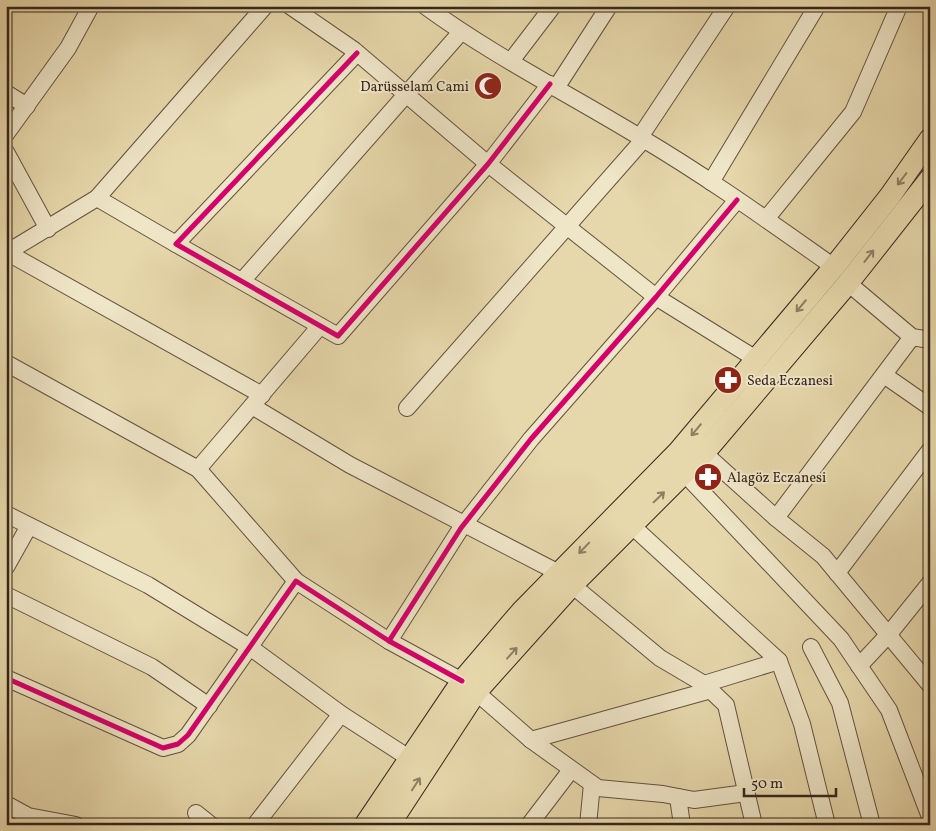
<svg xmlns="http://www.w3.org/2000/svg" width="936" height="831" font-family="Vollkorn,serif">
  <rect width="100%" height="100%" fill="#e7d8ab"/>
  <filter id="stains"><feTurbulence type="fractalNoise" baseFrequency=".004" numOctaves="4"/><feColorMatrix values="0 0 0 0 .2 0 0 0 0 .09 0 0 0 0 .02 0 0 0 .5 -.17"/></filter>
  <radialGradient id="worn" r=".72"><stop offset=".6" stop-color="#630" stop-opacity="0"/><stop offset="1" stop-color="#630" stop-opacity=".3"/></radialGradient>
  <g fill="none" stroke-linecap="round" stroke-linejoin="round">
    <defs>
      <g id="minor">
        <polyline points="290,6 354,50 482,159 656,297 756,359"/>
        <path d="M425,6C492,55 567,93 638,136C706,176 770,222 834,267"/>
        <polyline points="357,53 176,244 338,336 488,164 550,84"/>
        <polyline points="511,61 553,6"/>
        <polyline points="556,88 609,6"/>
        <polyline points="6,93 27,106"/>
        <polyline points="6,134 68,48 91,6"/>
        <polyline points="640,137 727,6"/>
        <polyline points="6,152 48,229"/>
        <polyline points="711,182 817,6"/>
        <polyline points="97,198 176,244"/>
        <polyline points="766,219 853,112 899,6"/>
        <polyline points="6,253 97,198 265,6"/>
        <polyline points="8,253 262,395"/>
        <polyline points="242,281 461,32"/>
        <polyline points="848,283 912,337 930,340"/>
        <polyline points="6,363 198,469 296,581"/>
        <polyline points="884,375 930,407"/>
        <polyline points="252,406 350,465 559,573"/>
        <polyline points="407,408 644,139"/>
        <polyline points="704,453 776,518 823,556 930,685"/>
        <polyline points="198,469 320,326"/>
        <polyline points="684,473 841,639 889,710 930,817"/>
        <polyline points="6,514 148,585 251,648 341,714 409,758"/>
        <polyline points="776,518 912,337"/>
        <polyline points="630,524 779,661 802,724 827,825"/>
        <polyline points="6,567 29,526"/>
        <polyline points="837,573 930,450"/>
        <polyline points="572,585 660,658 704,684 726,705 754,825"/>
        <polyline points="6,595 152,667 209,706"/>
        <polyline points="389,641 461,528 531,439 656,297 737,200"/>
        <polyline points="811,647 840,703 872,825"/>
        <polyline points="859,666 889,634 930,583"/>
        <polyline points="6,678 163,748 178,744 188,735 296,581 389,641 462,681"/>
        <polyline points="704,684 779,661"/>
        <polyline points="476,692 531,740 598,788 663,794 694,800 746,793"/>
        <polyline points="531,740 711,690"/>
        <polyline points="678,797 682,825"/>
        <polyline points="6,804 28,816 76,825"/>
        <polyline points="196,813 211,825"/>
        <polyline points="255,825 341,714"/>
        <polyline points="529,825 571,770"/>
        <polyline points="588,825 592,784"/>
      </g>
      <g id="major">
        <polyline points="365,825 462,681 522,611 679,451 834,267 890,196 930,139"/>
        <polyline points="389,825 476,692 572,585 704,453 848,283 930,179"/>
      </g>
    </defs>
    <use href="#minor" stroke="#625240" stroke-width="18"/>
    <use href="#major" stroke="#35251c" stroke-width="23"/>
    <use href="#minor" stroke="#efe6c8" stroke-width="16"/>
    <use href="#major" stroke="#e7d8ab" stroke-width="21"/>
    <defs>
      <g id="cycleway">
        <polyline points="357,53 176,244 338,336 488,164 550,84"/>
        <polyline points="389,641 461,528 531,439 656,297 737,200"/>
        <polyline points="6,678 163,748 178,744 188,735 296,581 389,641 462,681"/>
      </g>
    </defs>
    <use href="#cycleway" stroke="#efe6c8" stroke-width="8"/>
    <use href="#cycleway" stroke="#d6006c" stroke-width="5"/>
  </g>
  <defs><path id="oneway-shaft" d="M-6 0H5M1.5-3L5.5 0L1.5 3" fill="none" stroke-width="1.6" stroke-linecap="round" stroke-linejoin="round" transform="scale(1.25)"/></defs>
  <g stroke="#8e7e64">
    <use href="#oneway-shaft" transform="translate(902 179) rotate(127)"/>
    <use href="#oneway-shaft" transform="translate(869 256) rotate(-52)"/>
    <use href="#oneway-shaft" transform="translate(801 306) rotate(130)"/>
    <use href="#oneway-shaft" transform="translate(696 430) rotate(130)"/>
    <use href="#oneway-shaft" transform="translate(659 497) rotate(-44)"/>
    <use href="#oneway-shaft" transform="translate(584 548) rotate(134)"/>
    <use href="#oneway-shaft" transform="translate(512 653) rotate(-48)"/>
    <use href="#oneway-shaft" transform="translate(416 784) rotate(-57)"/>
  </g>
  <defs>
    <symbol id="mosque-disc" viewBox="-11 -11 22 22"><circle r="9.5" fill="#8f2418" stroke="#efe6c8"/><path d="M3.5-4.9A6 6 0 1 0 3.5 4.9A5 5 0 1 1 3.5-4.9Z" fill="#fff"/></symbol>
    <symbol id="pharmacy-disc" viewBox="-11 -11 22 22"><circle r="9.5" fill="#8f2418" stroke="#efe6c8"/><path d="M-2-6h4v4h4v4h-4v4h-4v-4h-4v-4h4Z" fill="#fff"/></symbol>
  </defs>
  <g fill-rule="evenodd">
    <use href="#mosque-disc" x="472" y="70" width="32" height="32"/>
    <use href="#pharmacy-disc" x="712" y="364" width="32" height="32"/>
    <use href="#pharmacy-disc" x="692" y="461" width="32" height="32"/>
  </g>
  <g text-anchor="middle" stroke-width="4" stroke-linejoin="round" paint-order="stroke">
    <g font-size="14" fill="#35251c" stroke="#efe6c8" text-anchor="start">
      <text x="469" y="91" text-anchor="end">Darüsselam Cami</text>
      <text x="747" y="385">Seda Eczanesi</text>
      <text x="727" y="482">Alagöz Eczanesi</text>
    </g>
  </g>
  <rect width="936" height="831" fill="none" stroke="#e7d8ab" stroke-width="25"/>
  <rect x="8" y="8" width="921" height="816" fill="none" stroke="#35251c" stroke-width="2.5"/>
  <rect x="12" y="12" width="911" height="806" fill="none" stroke="#35251c"/>
  <path d="M744 788v8h92v-8" fill="none" stroke="#35251c" stroke-width="2.5"/>
  <text x="751" y="788" font-size="15" fill="#35251c" stroke="#efe6c8" stroke-width="4" paint-order="stroke">50 m</text>
  <rect width="100%" height="100%" filter="url(#stains)"/>
  <rect width="100%" height="100%" fill="url(#worn)"/>
</svg>
